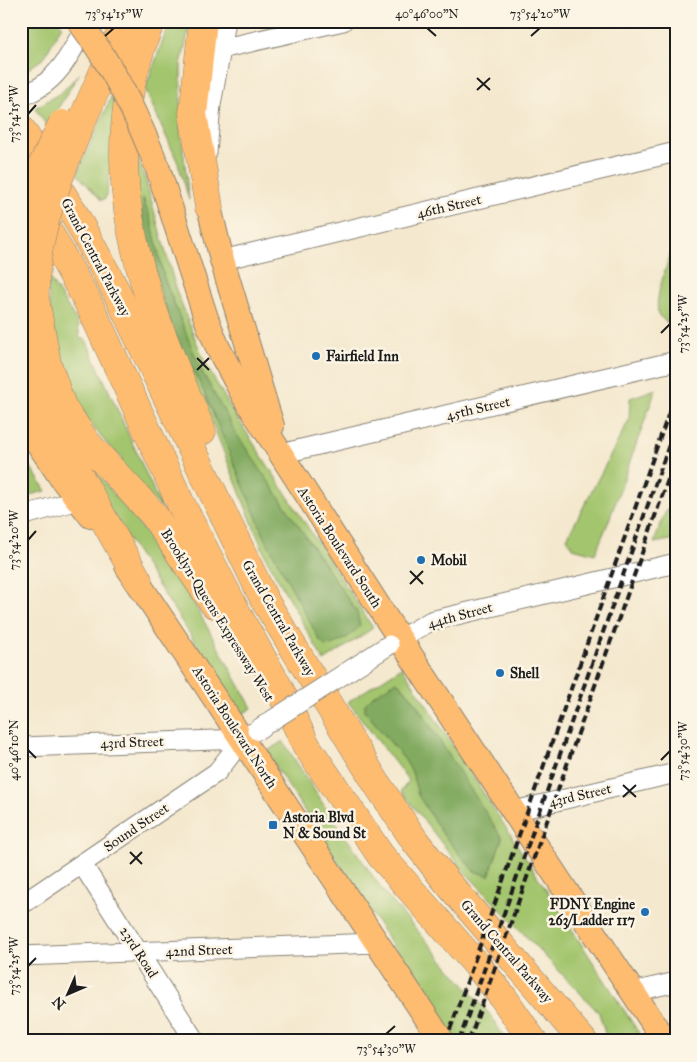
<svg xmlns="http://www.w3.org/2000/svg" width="697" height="1062" font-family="'IM FELL Great Primer',serif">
  <rect width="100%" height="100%" fill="#fcf5e5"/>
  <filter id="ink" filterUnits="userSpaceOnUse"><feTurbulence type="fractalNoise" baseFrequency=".02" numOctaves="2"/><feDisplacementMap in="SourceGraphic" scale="10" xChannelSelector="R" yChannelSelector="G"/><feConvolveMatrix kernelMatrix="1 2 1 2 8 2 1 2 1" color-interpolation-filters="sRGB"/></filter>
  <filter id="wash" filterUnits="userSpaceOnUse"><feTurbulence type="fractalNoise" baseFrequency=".0096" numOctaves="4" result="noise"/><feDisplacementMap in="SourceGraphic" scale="20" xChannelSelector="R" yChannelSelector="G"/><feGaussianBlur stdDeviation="1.12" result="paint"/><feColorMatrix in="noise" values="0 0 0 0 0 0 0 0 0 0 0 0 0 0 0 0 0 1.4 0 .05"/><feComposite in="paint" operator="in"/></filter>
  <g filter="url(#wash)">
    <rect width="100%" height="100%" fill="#f4e8ce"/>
    <g fill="#a3c56d" stroke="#607044">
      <polygon points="21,21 58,21 62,25 44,58 21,74"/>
      <polygon points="170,21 191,21 181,64 181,132 189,200 178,163 145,89"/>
      <polygon points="79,74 47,126 35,108 62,92"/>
      <polygon points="124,75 107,192 105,199 101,200 77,174 115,88"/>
      <polygon points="136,152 145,178 177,293 204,361 232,410 373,628 324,661 267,560 203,400 165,321 138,230"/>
      <path d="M676,238V327C669,323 660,320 658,312C654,295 671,255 676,238Z"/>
      <path d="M48,276L77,321L80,338L86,340L162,509L119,463L122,459C70,412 49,345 48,276Z"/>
      <polygon points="656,389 608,523 595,554 573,548 567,538 629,420 630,398"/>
      <polygon points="68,447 86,460 164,555 186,589 252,708 242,714"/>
      <polygon points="21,452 46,491 21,497 21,489 30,486 25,467 21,465"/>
      <polygon points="676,497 676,539 654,543 664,515"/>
      <polygon points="402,667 644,1041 611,1041 605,1033 599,1013 462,869 401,791 409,781 348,702"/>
      <polygon points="283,741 325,807 384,892 492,1017 506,1041 455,1041 266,752"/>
    </g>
    <g fill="#82aa60" stroke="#4f633e">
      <path d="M143,198L152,223L164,278L200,368L237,435L357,612L360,626C350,637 339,644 325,646L320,641L265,538L203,390L171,325L142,225Z"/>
      <polygon points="397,681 411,696 502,838 489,876 474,871 444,836 418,795 412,772 405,760 365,711 365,704 374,695"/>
    </g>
  </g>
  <g filter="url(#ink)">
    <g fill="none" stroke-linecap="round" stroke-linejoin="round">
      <defs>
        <g id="minor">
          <polyline points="220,49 343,21"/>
          <path d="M21,96C57,85 72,52 88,21"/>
          <polyline points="207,153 211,105 226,21"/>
          <polyline points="222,260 676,152"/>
          <polyline points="280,454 676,361"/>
          <polyline points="21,516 79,500"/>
          <polyline points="389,645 431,621 676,563"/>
          <polyline points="21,747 243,739"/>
          <polyline points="514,811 676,773"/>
          <polyline points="82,864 195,1041"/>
          <polyline points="21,905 217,772 243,739 252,733"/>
          <polyline points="21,956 377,943"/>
          <polyline points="633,992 676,982"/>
        </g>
        <g id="major">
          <polyline points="159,172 206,318 218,348 245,398 388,621 665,1041"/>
          <polyline points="209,207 222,260 272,426"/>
          <polyline points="21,418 62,479 91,516"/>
          <polyline points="127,566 442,1041"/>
        </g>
        <g id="highway">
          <path d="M151,21C90,168 143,296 202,431"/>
          <polyline points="203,21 193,114 209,207"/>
          <polyline points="80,125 126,21"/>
          <polyline points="21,129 71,208 116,291 265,601 377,784 415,841 447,882 583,1041"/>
          <polyline points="35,207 89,304 180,502 238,615 279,688 306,745 381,856 477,965 503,997 533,1041"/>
          <polyline points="35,299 47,363 62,406 87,443 153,514 214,604"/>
          <polyline points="21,344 28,371 45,415 138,580"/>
        </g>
      </defs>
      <use href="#minor" stroke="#888275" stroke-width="21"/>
      <use href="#major" stroke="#888275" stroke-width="26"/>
      <use href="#highway" stroke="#888275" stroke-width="29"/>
      <use href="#minor" stroke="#fff" stroke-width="19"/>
      <use href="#major" stroke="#febc70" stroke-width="24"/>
      <use href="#highway" stroke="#febc70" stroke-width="28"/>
      <g stroke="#1c1c1c" stroke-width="4" stroke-dasharray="8 4" stroke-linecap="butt">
        <polyline points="446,1041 676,393"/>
        <polyline points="459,1041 676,425"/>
        <polyline points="469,1041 676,457"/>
      </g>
      <defs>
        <polyline id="minor-bridge" points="257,730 389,645"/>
        <path id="major-bridge" d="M79,21C114,68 139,118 159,172"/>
        <g id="highway-bridge">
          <polyline points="21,220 37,176 62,124"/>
          <path d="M35,299C33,237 57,182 80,125"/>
        </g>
      </defs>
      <use href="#minor-bridge" stroke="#888275" stroke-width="21" stroke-linecap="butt"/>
      <use href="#major-bridge" stroke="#888275" stroke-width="26" stroke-linecap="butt"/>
      <use href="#highway-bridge" stroke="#888275" stroke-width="29" stroke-linecap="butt"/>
      <use href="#minor-bridge" stroke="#fff" stroke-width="19"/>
      <use href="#major-bridge" stroke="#febc70" stroke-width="24"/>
      <use href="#highway-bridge" stroke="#febc70" stroke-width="28"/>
    </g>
  </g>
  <path fill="none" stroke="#1c1c1c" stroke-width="2" d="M427,28L436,36M105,36L114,28M531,36L540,28M477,78L490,90M477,90L490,78M28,114L36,105M661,333L670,324M197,358L209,370M197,370L209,358M28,540L36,531M410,571L423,584M410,584L423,571M28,750L36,758M661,760L670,751M623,785L636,797M623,797L636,785M130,852L142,864M130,864L142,852M28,966L36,958M386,1034L395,1026"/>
  <g fill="#1f6fb2" stroke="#fcf5e5" stroke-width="2">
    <circle cx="316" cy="356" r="5"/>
    <circle cx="421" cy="560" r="5"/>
    <circle cx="500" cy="673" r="5"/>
    <rect x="268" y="820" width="10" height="10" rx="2.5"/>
    <circle cx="645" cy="912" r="5"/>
  </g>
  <g text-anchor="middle" stroke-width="5" stroke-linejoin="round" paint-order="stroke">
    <g font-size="14" fill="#1c1c1c" stroke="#fcf5e5">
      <text transform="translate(449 206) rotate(-13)" y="5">46th Street</text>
      <text transform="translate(96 257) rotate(62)" y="5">Grand Central Parkway</text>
      <text transform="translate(478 408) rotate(-13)" y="5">45th Street</text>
      <text transform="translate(340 547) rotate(57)" y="5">Astoria Boulevard South</text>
      <text transform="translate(218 615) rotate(58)" y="5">Brooklyn-Queens Expressway West</text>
      <text transform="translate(460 615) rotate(-15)" y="5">44th Street</text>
      <text transform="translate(279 618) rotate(60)" y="5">Grand Central Parkway</text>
      <text transform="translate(235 727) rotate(57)" y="5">Astoria Boulevard North</text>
      <text transform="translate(132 742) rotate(-2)" y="5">43rd Street</text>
      <text transform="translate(580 795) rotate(-13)" y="5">43rd Street</text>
      <text transform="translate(136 827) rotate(-34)" y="5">Sound Street</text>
      <text transform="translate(199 950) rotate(-2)" y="5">42nd Street</text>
      <text transform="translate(507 951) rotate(49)" y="5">Grand Central Parkway</text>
      <text transform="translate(139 952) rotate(57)" y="5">23rd Road</text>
    </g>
    <g font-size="14" font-weight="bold" fill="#1c1c1c" stroke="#fcf5e5" text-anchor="start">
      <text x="326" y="361">Fairfield Inn</text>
      <text x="431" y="565">Mobil</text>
      <text x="510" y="678">Shell</text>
      <text x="283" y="822">Astoria Blvd<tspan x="283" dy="16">N &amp; Sound St</tspan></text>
      <text x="635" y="909" text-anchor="end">FDNY Engine<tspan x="635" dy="16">263/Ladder 117</tspan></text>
    </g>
  </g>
  <rect width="697" height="1062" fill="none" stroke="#fcf5e5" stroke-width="55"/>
  <g transform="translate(68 994) rotate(225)" stroke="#fcf5e5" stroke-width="4" paint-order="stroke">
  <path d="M0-4L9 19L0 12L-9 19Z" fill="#1c1c1c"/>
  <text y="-8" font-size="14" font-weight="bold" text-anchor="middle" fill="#1c1c1c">N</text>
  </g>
  <rect x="28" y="28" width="642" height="1006" fill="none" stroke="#1c1c1c" stroke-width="2"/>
  <g font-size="12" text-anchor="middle" fill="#1c1c1c">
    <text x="114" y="18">73°54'15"W</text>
    <text x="427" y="18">40°46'00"N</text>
    <text x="540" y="18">73°54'20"W</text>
    <text transform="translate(14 114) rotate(-90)" y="4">73°54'15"W</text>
    <text transform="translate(683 324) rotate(-90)" y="4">73°54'25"W</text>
    <text transform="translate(14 540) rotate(-90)" y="4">73°54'20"W</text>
    <text transform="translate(14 750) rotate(-90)" y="4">40°46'10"N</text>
    <text transform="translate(683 751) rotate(-90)" y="4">73°54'30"W</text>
    <text transform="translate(14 966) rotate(-90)" y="4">73°54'25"W</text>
    <text x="386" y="1053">73°54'30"W</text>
  </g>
</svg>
